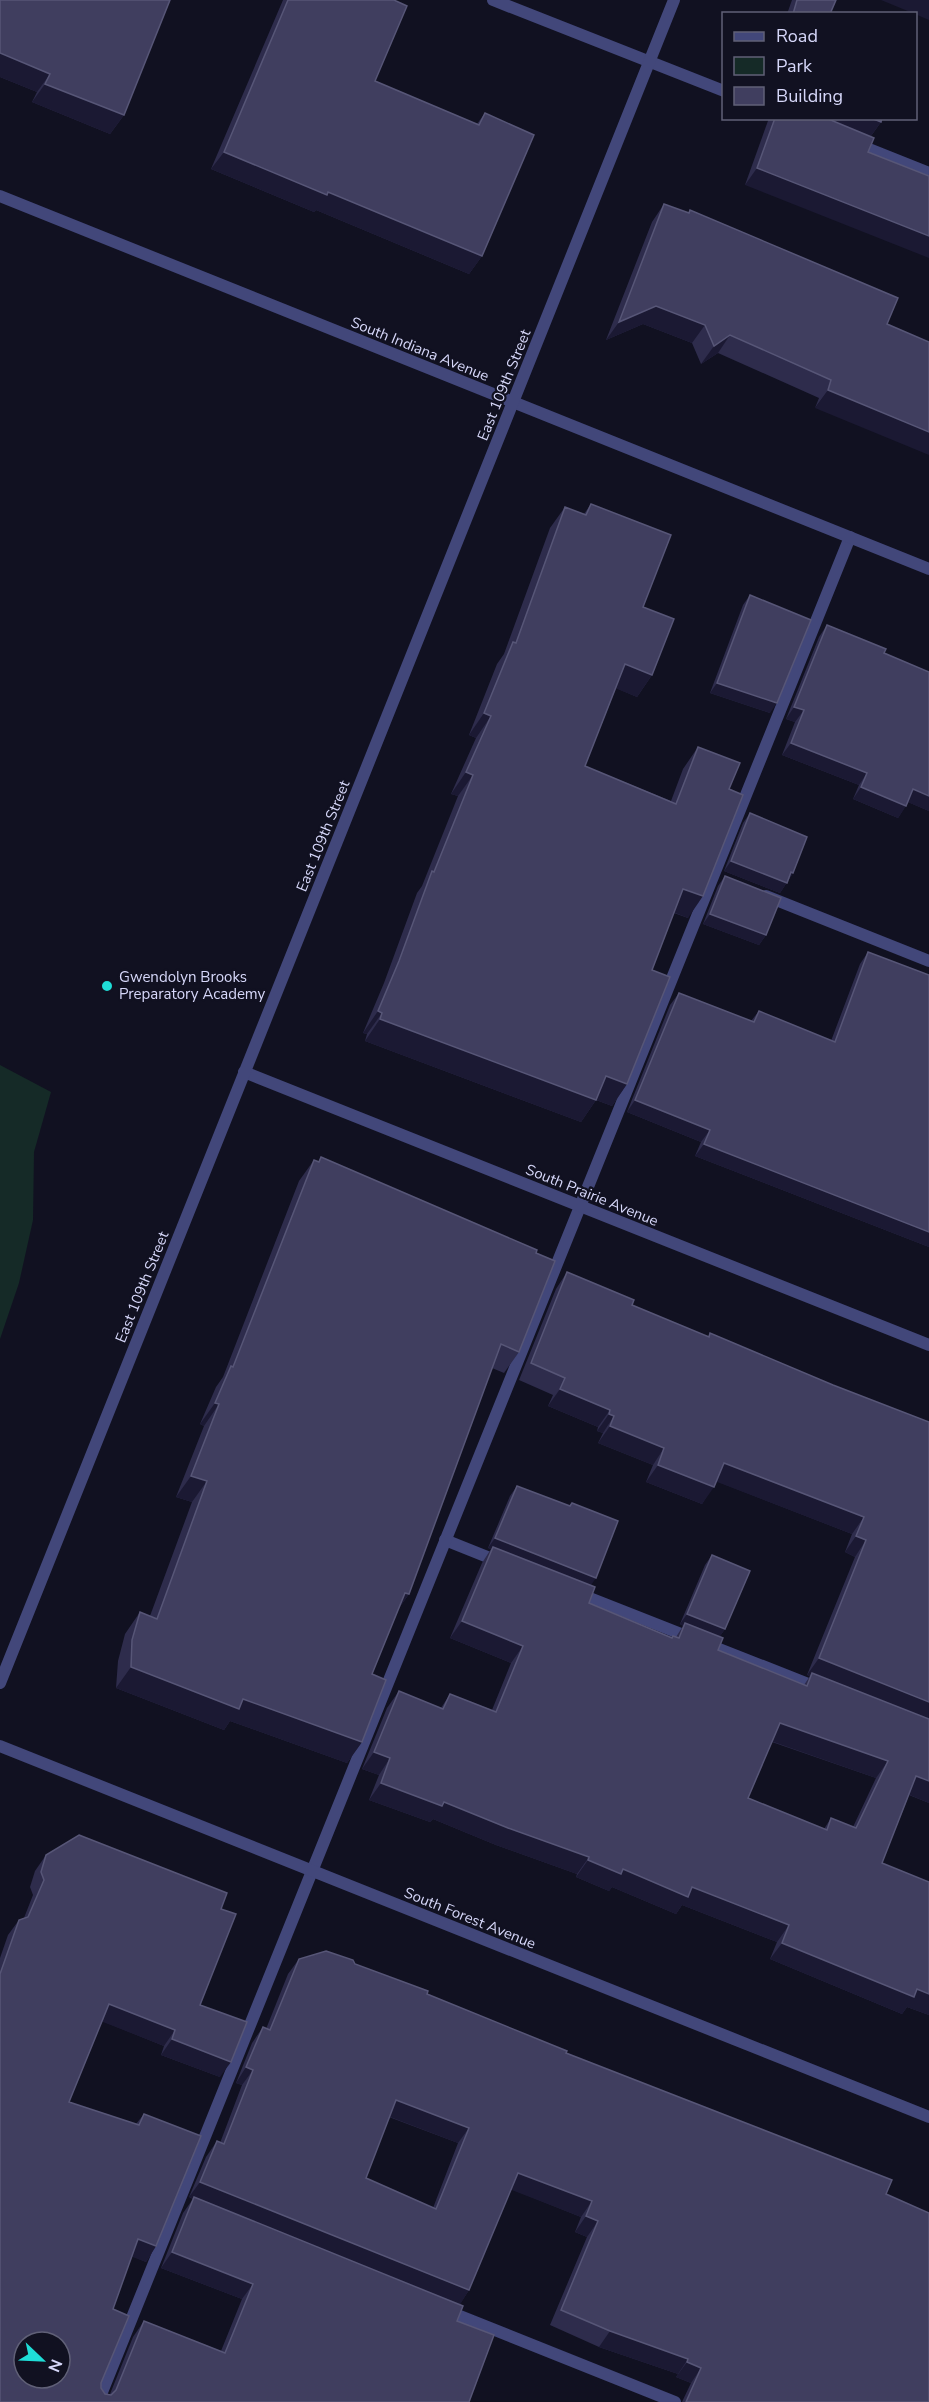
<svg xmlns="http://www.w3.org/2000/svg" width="929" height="2402" font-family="'Nunito Sans',sans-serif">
  <rect width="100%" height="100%" fill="#111121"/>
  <polygon fill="#152a27" points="0,1065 51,1092 34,1152 33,1220 19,1283 0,1339"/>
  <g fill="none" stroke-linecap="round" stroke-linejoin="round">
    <g stroke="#42477a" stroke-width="12">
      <polyline points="493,0 724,91"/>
      <polyline points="854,143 929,173"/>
      <polyline points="766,896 929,961"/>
      <polyline points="445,1540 500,1562"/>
      <polyline points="577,1593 821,1689"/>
      <polyline points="445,2310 675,2402"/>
      <polyline points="98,2402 850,537"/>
    </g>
    <g stroke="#42477a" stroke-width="12">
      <polyline points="0,196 929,569"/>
      <polyline points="244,1072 929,1345"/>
      <polyline points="0,1683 674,0"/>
      <polyline points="0,1746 929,2117"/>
    </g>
  </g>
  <g fill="#2e2c4c" fill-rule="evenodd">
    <polygon points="0,0 124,115 110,134 32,102 37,92 0,77"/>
    <polygon points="283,0 394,0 375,81 477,124 485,113 482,256 469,274 316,210 314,212 211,169"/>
    <polygon points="792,0 836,0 830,14 787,14"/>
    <polygon points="769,118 882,118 881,122 871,136 745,185"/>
    <polygon points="664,204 688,213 690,210 898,298 815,408 819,398 718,353 701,364 692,343 643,324 606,340 652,222"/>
    <polygon points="591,504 643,607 652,675 637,697 616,688 585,766 671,801 683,769 698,747 729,789 688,918 674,913 652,970 627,1084 612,1106 596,1100 581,1122 365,1041 367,1034 363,1033 384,983 417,893 422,886 458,796 451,794 476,738 469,735 497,664 504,654 550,528 565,507 584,514"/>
    <polygon points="750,595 770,713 710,693 743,605"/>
    <polygon points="827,625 884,653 929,672 929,811 908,802 898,818 853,799 859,785 782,755 795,722 786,719 819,637"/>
    <polygon points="750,813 793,873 780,893 724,871 743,823"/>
    <polygon points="725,876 766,935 759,945 703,924 718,886"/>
    <polygon points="868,952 929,975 929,1247 695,1156 701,1142 627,1112 670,1005 679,993 751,1021 759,1011 831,1041 860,964"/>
    <polygon points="321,1157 536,1253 519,1352 504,1373 492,1368 409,1594 399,1608 372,1674 362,1742 347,1763 230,1721 224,1730 116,1688 118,1661 125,1634 140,1612 150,1616 192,1502 176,1497 204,1426 200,1424 216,1387 223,1377 299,1181 314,1160 318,1162"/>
    <path d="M567,1272L632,1305L708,1337L710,1333L833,1385L929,1803L909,1795L882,1863L929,1882V2015L907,2007L902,2014L770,1959L777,1942L682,1905L676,1914L612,1887L609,1891L576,1877L577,1874L496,1845L433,1819L430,1822L369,1800L379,1775L362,1769L387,1708L399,1691L441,1708L450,1694L492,1710L511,1663L450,1638L482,1563L491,1549L488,1548L510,1496L517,1486L569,1506L572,1503L591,1585L589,1603L672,1637H676L683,1626L680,1624L705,1565L712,1555L725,1629L720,1636L718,1650L804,1685L810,1676L807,1675L855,1557L845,1552L852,1534L716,1481L702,1504L646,1482L653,1465L598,1443L603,1433L597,1431L598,1427L548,1406L553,1395L519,1380L556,1289ZM772,1742L876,1778L853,1827L831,1818L824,1829L748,1798Z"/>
    <path d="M46,1855L221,1909L200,2005L220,2077L161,2055L164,2046L102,2021L69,2102L136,2124L144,2114L156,2246L146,2262L132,2256L113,2309L101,2383V2388L105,2394H110L133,2337L144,2321L221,2351L242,2299L161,2268L183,2213L193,2199L189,2197L206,2157L217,2141L220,2143L242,2085L236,2083L252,2043L263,2027L266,2029L288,1974L299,1959L355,1964L566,2053L886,2194L929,2402H682L691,2383L676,2377L678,2374L599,2347L550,2325L587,2237L575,2232L581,2217L511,2189L469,2290L460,2304L457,2321L469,2402H0V1958L8,1935L19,1920L24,1918L33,1895L30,1887L35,1871ZM389,2117L458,2143L433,2208L366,2178Z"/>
  </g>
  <g fill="#1b1933">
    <polygon points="881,0 929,0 929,20 915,14"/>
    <polygon points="0,53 50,74 37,92 0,77"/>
    <polygon points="45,84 124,115 110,134 32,102"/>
    <polygon points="815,118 871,118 881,122 868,140"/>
    <polygon points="224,152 328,192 482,256 469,274 316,210 314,212 211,169"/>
    <polygon points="757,168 929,236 929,258 745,185"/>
    <polygon points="656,306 705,325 692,343 643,324 606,340 619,322"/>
    <polygon points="730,335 718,353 701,364 714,346"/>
    <polygon points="828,390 929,432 929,455 815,408"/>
    <polygon points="625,664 652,675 637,697 610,686"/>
    <polygon points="717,683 777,703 770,713 710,693"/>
    <polygon points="794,707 804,710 795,722 786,719"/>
    <polygon points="484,713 491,716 476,738 469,735"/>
    <polygon points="791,743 867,773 859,785 782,755"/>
    <polygon points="466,772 473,775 458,796 451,794"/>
    <polygon points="861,787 906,806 898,818 853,799"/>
    <polygon points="913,789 929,796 929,811 905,801"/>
    <polygon points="731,861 791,872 793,873 780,893 724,871"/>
    <polygon points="683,889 703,896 688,918 668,910"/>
    <polygon points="710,914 766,935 759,945 703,924"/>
    <polygon points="378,1011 382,1013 367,1034 363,1033"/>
    <polygon points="380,1019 596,1100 581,1122 365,1041"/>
    <polygon points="606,1076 627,1084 612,1106 591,1098"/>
    <polygon points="635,1100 710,1130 701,1142 627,1112"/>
    <polygon points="704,1144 929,1232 929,1247 695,1156"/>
    <polygon points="560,1389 610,1410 598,1427 548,1406"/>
    <polygon points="215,1403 219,1404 204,1426 200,1424"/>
    <polygon points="609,1414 614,1416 603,1433 597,1431"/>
    <polygon points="610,1426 664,1448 653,1465 598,1443"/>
    <polygon points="724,1463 864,1517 852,1534 712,1480"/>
    <polygon points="658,1465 714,1487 702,1504 646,1482"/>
    <polygon points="191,1476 207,1481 192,1502 176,1497"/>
    <polygon points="856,1536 866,1540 855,1557 845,1552"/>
    <polygon points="495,1538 596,1578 589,1588 493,1547 491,1549 488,1548"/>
    <polygon points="405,1593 409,1594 394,1615"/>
    <polygon points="687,1614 725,1629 718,1639 685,1623 683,1626 680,1624"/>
    <polygon points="462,1621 523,1646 511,1663 450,1638"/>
    <polygon points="819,1658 929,1702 929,1723 812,1673 810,1676 807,1675"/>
    <polygon points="131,1667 243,1699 362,1742 347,1763 230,1721 224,1730 116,1688"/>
    <polygon points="780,1723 888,1761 876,1778 768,1740"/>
    <polygon points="374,1752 390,1758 379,1775 362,1769"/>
    <polygon points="916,1776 929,1781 929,1803 905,1793"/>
    <polygon points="381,1783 444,1802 589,1857 577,1874 496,1845 433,1819 430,1822 369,1800"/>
    <polygon points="588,1860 692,1887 789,1925 777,1942 682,1905 676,1914 612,1887 609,1891 576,1877"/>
    <polygon points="782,1943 929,1994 929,2015 907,2007 902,2014 770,1959"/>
    <polygon points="109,2004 175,2030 164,2046 98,2020"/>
    <polygon points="172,2039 231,2062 220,2077 161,2055"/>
    <polygon points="246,2067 253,2070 242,2085 236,2083"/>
    <polygon points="396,2100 469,2128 458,2143 385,2115"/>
    <polygon points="518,2173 592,2201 581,2217 507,2188"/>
    <polygon points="200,2182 469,2290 459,2306 189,2197"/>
    <polygon points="586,2216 598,2221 587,2237 575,2232"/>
    <polygon points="138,2239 156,2246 146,2262 127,2255"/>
    <polygon points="172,2252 253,2284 242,2299 161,2268"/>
    <polygon points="610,2331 688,2359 678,2374 599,2347"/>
    <polygon points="687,2362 701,2368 691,2383 676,2377"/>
  </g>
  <g fill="#403e5f" stroke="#575677" stroke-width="1.5" fill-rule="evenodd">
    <polygon points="0,0 170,0 124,115 45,84 50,74 0,53"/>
    <polygon points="288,0 394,0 407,6 375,81 479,125 485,113 534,135 482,256 328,192 327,195 224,152"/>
    <polygon points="797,0 836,0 830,14 793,14"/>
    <polygon points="775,118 826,118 874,138 868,152 929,176 929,236 757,168"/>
    <polygon points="871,118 882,118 881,122"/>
    <polygon points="664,204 689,213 690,210 898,298 887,324 929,342 929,432 828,390 831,380 730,335 714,346 705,325 656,306 619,322"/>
    <polygon points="591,504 671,535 643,607 674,619 652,675 625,664 585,766 676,804 698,747 740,763 729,789 743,795 703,896 683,889 652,970 670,977 627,1084 606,1076 596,1100 380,1019 382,1013 378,1011 399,961 432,871 434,872 473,775 466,772 491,716 484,713 513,642 516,643 565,507 586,515"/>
    <polygon points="750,595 811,620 777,703 717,683"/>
    <polygon points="827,625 886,649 884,653 929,672 929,796 913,789 906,806 861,787 867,773 791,743 804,710 794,707"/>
    <polygon points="750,813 807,837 793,873 791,872 787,883 731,861"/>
    <polygon points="725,876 781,898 766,935 710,914"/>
    <polygon points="868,952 929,975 929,1232 704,1144 710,1130 635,1100 679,993 754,1022 759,1011 835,1042"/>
    <polygon points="321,1157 537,1250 536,1253 555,1261 519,1352 501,1344 409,1594 405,1593 372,1674 386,1680 362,1742 243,1699 239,1709 131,1667 132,1640 140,1612 157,1619 207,1481 191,1476 219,1404 215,1403 231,1366 233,1367 314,1160 319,1162"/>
    <polygon points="567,1272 634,1300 632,1305 709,1337 710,1333 833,1385 929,1422 929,1702 819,1658 866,1540 856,1536 864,1517 724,1463 714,1487 658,1465 664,1448 610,1426 614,1416 609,1414 610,1410 560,1389 565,1378 531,1363"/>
    <polygon points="517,1486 570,1506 572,1503 618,1521 596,1578 495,1538"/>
    <path d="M493,1547L595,1587L589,1603L672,1638L673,1636L679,1638L685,1623L723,1638L718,1650L807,1686L812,1673L929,1719V1781L916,1776L882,1863L929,1882V1994L917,1989L914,1997L782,1943L789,1925L692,1887L688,1897L623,1869L621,1874L588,1860L589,1857L508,1828L444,1802L442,1806L381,1783L390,1758L374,1752L399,1691L443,1709L450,1694L496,1712L523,1646L462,1621ZM780,1723L888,1761L856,1828L831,1818L827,1830L748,1798Z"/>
    <polygon points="712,1555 750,1571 725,1629 687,1614"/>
    <path d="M79,1835L227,1893L221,1909L236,1914L200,2005L247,2022L231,2062L172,2039L175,2030L109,2004L69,2102L139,2125L144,2114L201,2136L156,2246L138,2239L113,2309L129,2316L101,2383V2388L105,2394L111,2395L116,2390L144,2321L225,2353L253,2284L172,2252L194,2197L463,2306L457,2321L494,2335L469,2402H0V1974L19,1920L28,1917L44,1880L41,1872L46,1855ZM24,2342H60V2378H24Z"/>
    <path d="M326,1951L353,1960L355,1964L428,1991L427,1994L567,2051L566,2053L892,2180L886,2194L929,2213V2402H686L701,2368L687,2362L688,2359L610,2331L561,2310L598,2221L586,2216L592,2201L518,2173L469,2290L200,2182L217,2141L224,2144L253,2070L246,2067L263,2027L270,2030L299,1959ZM396,2100L469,2128L436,2209L366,2178Z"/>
  </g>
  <circle fill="#1fddd7" stroke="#111121" stroke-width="2" cx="107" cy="986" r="6"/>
  <g text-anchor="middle" stroke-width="4.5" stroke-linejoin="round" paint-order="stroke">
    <g font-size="15" fill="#d6d7f9" stroke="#111121">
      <text transform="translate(420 349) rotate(22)" y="5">South Indiana Avenue</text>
      <text transform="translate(504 385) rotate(-68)" y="5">East 109th Street</text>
      <text transform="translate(323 836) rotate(-68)" y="5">East 109th Street</text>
      <text transform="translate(592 1195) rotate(22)" y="5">South Prairie Avenue</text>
      <text transform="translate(142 1287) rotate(-68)" y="5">East 109th Street</text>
      <text transform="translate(470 1918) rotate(22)" y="5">South Forest Avenue</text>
    </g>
    <g font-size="15" fill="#d6d7f9" stroke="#111121" text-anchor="start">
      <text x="119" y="982">Gwendolyn Brooks<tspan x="119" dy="17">Preparatory Academy</tspan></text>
    </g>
  </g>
  <rect x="722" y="12" width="195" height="108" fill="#111121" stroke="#606077" stroke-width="1.5"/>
  <rect x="734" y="32" width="30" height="9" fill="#42477a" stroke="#606077" stroke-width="1.5"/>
  <text x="776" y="42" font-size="18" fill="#d6d7f9">Road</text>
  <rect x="734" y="57" width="30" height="18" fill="#152a27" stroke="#606077" stroke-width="1.5"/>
  <text x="776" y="72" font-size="18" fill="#d6d7f9">Park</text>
  <rect x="734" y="87" width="30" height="18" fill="#403e5f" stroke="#606077" stroke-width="1.5"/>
  <text x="776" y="102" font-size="18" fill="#d6d7f9">Building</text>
  <g transform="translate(42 2360) rotate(113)"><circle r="28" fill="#111121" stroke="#606077" stroke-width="1.5"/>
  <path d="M0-4.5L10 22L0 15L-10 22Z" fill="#1fddd7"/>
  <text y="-9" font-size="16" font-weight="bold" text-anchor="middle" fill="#d6d7f9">N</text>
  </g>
</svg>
